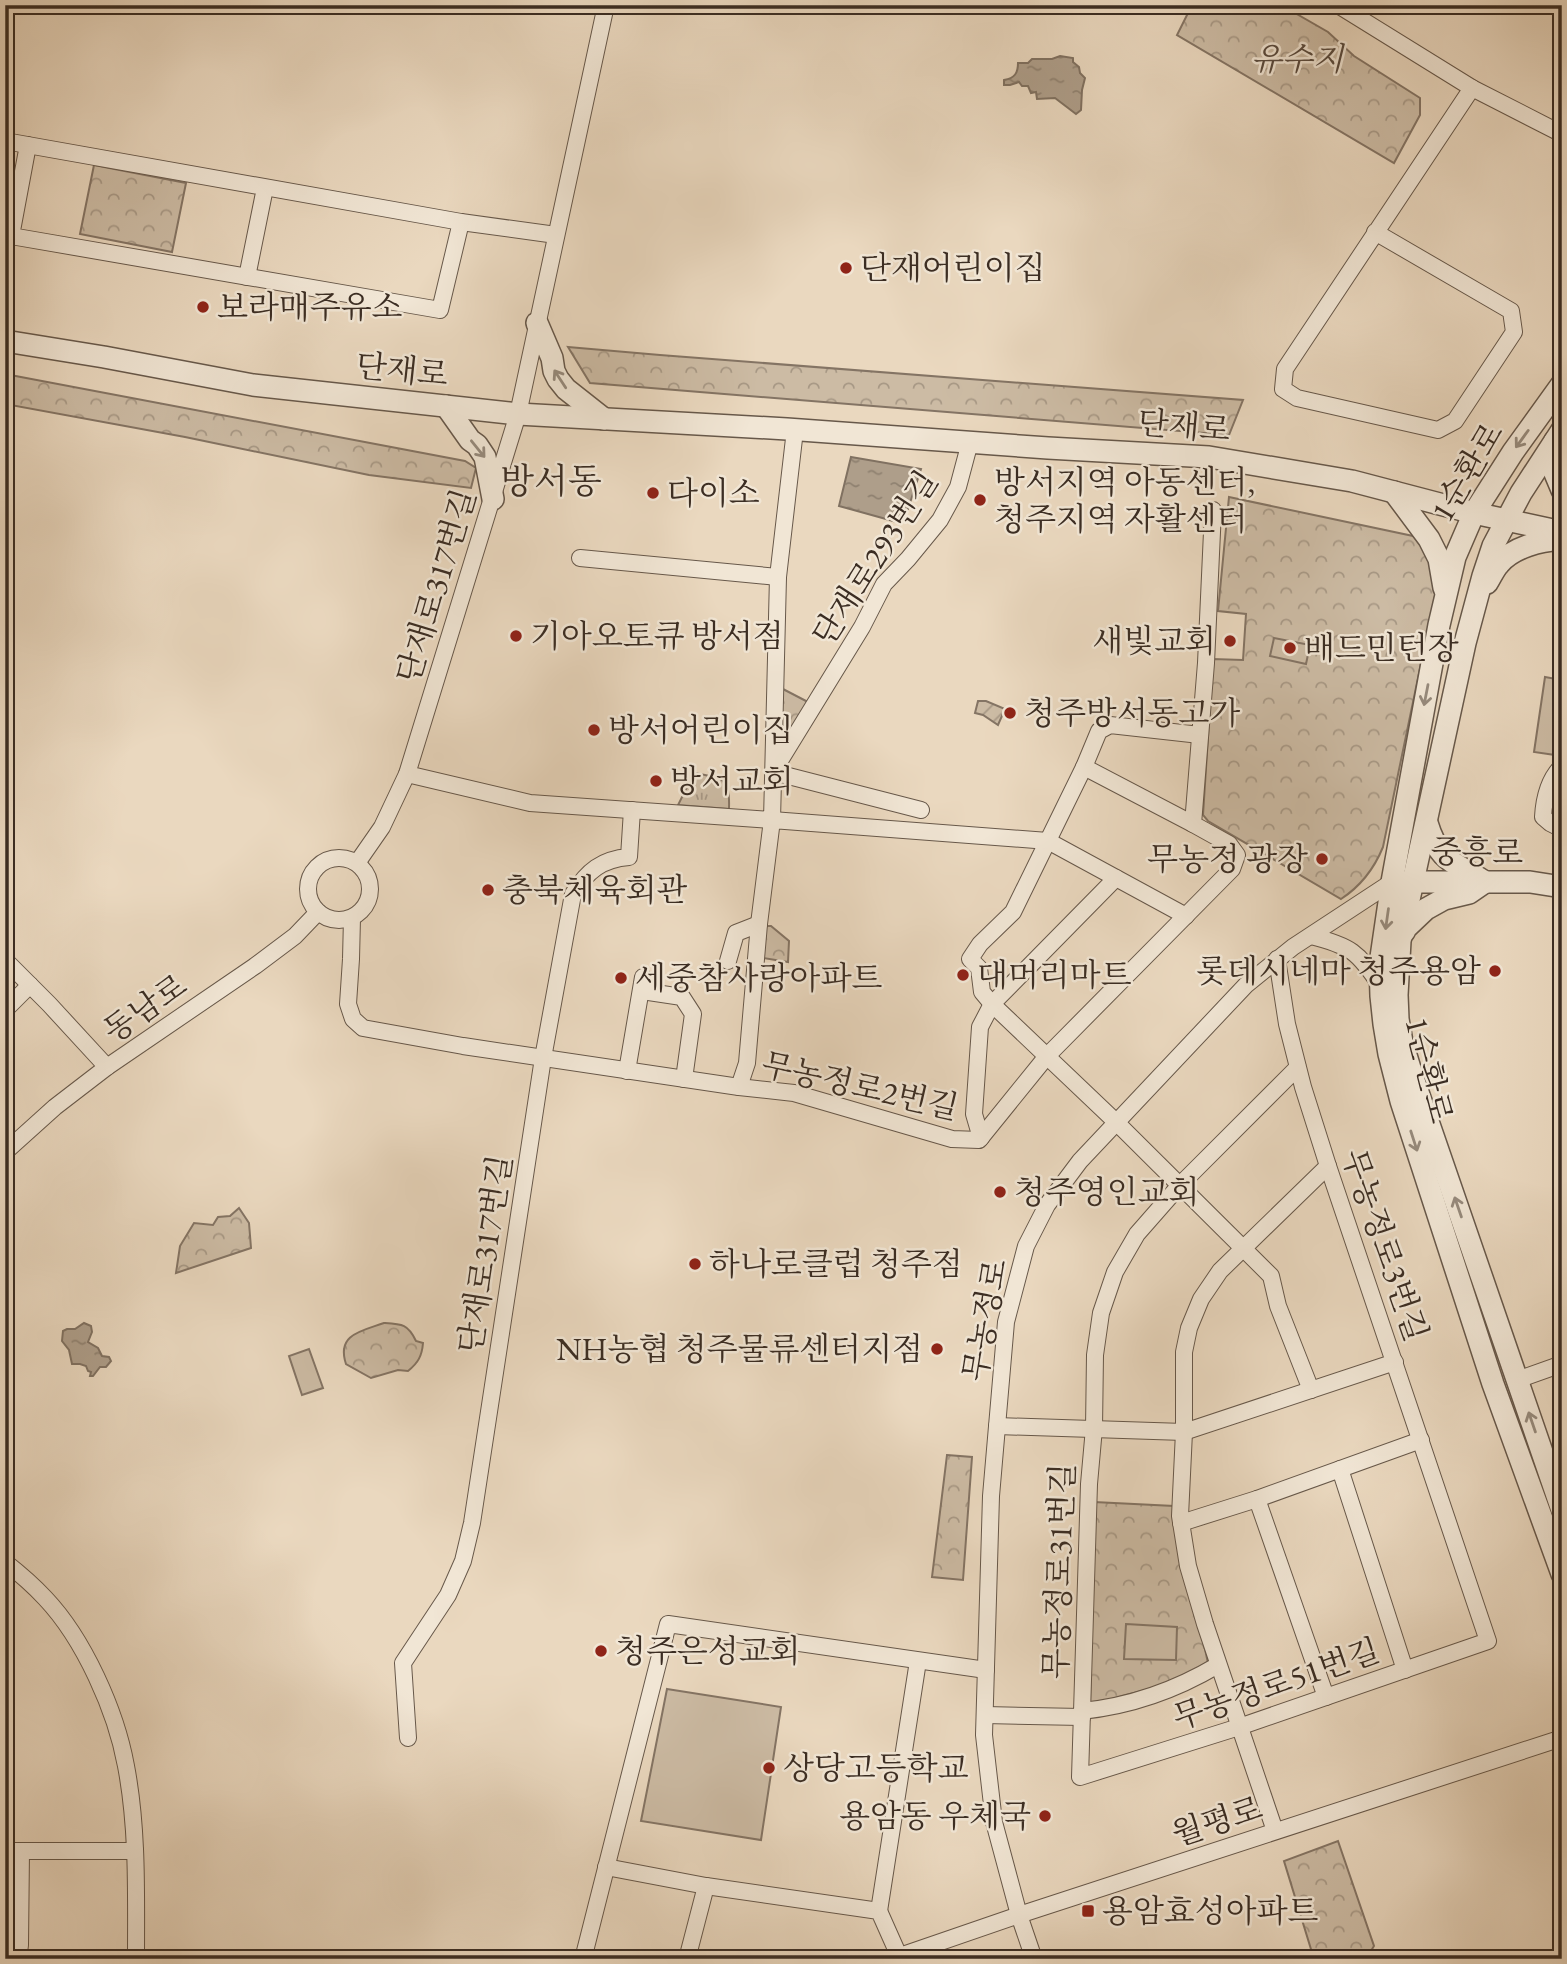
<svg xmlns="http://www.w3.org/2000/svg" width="1567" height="1964" font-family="'EB Garamond','Noto Serif KR',serif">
  <defs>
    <pattern id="grass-tufts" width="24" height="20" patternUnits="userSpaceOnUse" patternTransform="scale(1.75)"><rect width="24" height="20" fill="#ccbba4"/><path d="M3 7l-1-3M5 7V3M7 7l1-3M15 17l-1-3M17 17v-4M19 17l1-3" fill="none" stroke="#a79885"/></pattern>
    <pattern id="park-crowns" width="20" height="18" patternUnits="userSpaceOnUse" patternTransform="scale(1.75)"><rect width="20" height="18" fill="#ccbba4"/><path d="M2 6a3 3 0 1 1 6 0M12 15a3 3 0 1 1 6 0" fill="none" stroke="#a79885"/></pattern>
    <pattern id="garden-furrows" width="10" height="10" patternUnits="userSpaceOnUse" patternTransform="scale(1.75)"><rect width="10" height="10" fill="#ccbba4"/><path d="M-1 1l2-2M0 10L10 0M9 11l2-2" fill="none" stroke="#a79885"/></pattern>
    <pattern id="water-ripples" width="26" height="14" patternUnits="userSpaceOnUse" patternTransform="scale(1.75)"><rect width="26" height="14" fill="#ae9e8a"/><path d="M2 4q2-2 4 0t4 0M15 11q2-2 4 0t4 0" fill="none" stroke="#8f8170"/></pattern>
  </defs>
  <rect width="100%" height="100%" fill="#ead8bf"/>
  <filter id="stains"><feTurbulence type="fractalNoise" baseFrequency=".00286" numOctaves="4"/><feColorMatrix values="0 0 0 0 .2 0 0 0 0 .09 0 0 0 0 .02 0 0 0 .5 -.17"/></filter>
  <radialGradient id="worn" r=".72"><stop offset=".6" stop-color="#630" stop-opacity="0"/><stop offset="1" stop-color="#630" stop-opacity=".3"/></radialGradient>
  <path fill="url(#grass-tufts)" stroke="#847464" stroke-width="2" d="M696,773C725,780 730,777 729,809L678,805L692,777Z"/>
  <g fill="url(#park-crowns)" stroke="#847464" stroke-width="2">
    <polygon points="1192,5 1281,5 1328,32 1354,56 1420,98 1420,115 1394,163 1177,35"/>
    <polygon points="94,165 186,183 172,252 80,234"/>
    <polygon points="568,347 660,355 1243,400 1229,435 590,383"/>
    <polygon points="5,374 465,461 476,468 471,488 369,475 185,437 5,404"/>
    <path d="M1229,497L1413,536C1431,550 1432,570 1436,591L1383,847C1374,869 1361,886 1341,899L1208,821L1203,815L1213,659L1243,660L1246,614L1218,611Z"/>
    <polygon points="781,688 808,702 778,757"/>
    <polygon points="763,926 771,926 789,941 788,962 763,958"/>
    <polygon points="239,1208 249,1223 251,1248 176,1273 180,1246 194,1223 213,1225 218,1217 230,1216"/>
    <path d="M384,1323C402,1324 408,1324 416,1341L423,1343C422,1356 418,1363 408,1371L398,1370L371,1378L346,1364C336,1334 362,1331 384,1323Z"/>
    <polygon points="947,1455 972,1457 963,1580 932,1577"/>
    <polygon points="1094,1502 1174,1506 1208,1663 1178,1681 1090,1705"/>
    <polygon points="1338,1841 1374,1946 1366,1959 1314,1959 1284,1861"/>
  </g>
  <polygon fill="url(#garden-furrows)" stroke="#847464" stroke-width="2" points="978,701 986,701 1005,709 998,725 983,715 975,713"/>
  <g fill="#ccbba4" stroke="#847464" stroke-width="2">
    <polygon points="1274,638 1310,645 1306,664 1270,656"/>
    <polygon points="1545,677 1562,680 1562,756 1534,752"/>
    <polygon points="309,1349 323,1388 302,1395 289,1356"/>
    <polygon points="1126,1624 1177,1627 1176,1660 1124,1659"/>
    <polygon points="667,1689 781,1707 761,1840 641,1821"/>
  </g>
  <g fill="url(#water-ripples)" stroke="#807161" stroke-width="2">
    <path d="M1060,56L1073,58V62L1079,67L1080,73L1085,78L1082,90L1081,110L1076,114L1055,98L1037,99L1036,92L1031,93L1028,86H1022L1019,82L1010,85H1004V80C1015,78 1018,73 1018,63H1028L1032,59H1052Z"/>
    <polygon points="851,457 921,469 908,509 897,522 839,506"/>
    <polygon points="84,1323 91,1326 92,1332 88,1342 98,1348 102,1356 109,1357 111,1361 106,1367 100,1367 93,1376 90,1376 91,1372 88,1371 86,1366 80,1364 72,1364 69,1350 62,1341 63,1331 67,1329 75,1329"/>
  </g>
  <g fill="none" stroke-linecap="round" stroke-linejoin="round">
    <defs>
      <g id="minor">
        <polyline points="1338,5 1472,88 1562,134"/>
        <polyline points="5,141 461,222 556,235"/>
        <polyline points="28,145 11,236 440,310 461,222"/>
        <polyline points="1375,232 1511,311 1514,332 1455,421 1438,430 1297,398 1283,389 1285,369 1472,88"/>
        <polyline points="247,277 265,188"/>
        <polyline points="580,558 778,577"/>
        <polyline points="1200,735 1110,725 1099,731 1084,767 1013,912 980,944 970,959 979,968 982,992 992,1004 1116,1122 1271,1276 1278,1306 1311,1390"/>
        <path d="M1562,766C1548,780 1544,798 1543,817L1550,823L1562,829"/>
        <polyline points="1084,767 1193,824"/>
        <polyline points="407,774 530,803 772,820 778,577 795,430"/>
        <polyline points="921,810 773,772 862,627 884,584 908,559 940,520 958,487 970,442"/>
        <circle cx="339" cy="889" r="31"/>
        <polyline points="357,863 382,827 407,774 518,414 606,5"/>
        <polyline points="352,918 351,959 348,1004 353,1019 363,1028 463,1046 739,1087 794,1093 952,1139 979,1140 1047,1056 1232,869 1237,855 1229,844 1193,824 1206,663 1213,510"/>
        <path d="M1311,936C1351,946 1358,952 1380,985"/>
        <polyline points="1277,959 1287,1024 1303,1087 1328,1166 1488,1641 1239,1727 1080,1777 1089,1484 1094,1428 1095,1355 1101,1313 1115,1272 1137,1234 1180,1185 1298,1067"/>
        <polyline points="5,960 49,1004 107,1067"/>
        <polyline points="728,961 736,933 759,924"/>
        <polyline points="642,991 682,997 693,1014 684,1079"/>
        <polyline points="5,1010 30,985"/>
        <polyline points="627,1071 643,977"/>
        <polyline points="739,1087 747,1063 759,924 772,820 1048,841 1186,916"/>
        <polyline points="981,1138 974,1114 980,1027 992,1004 1116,878"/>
        <polyline points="5,1152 55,1107 107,1067 255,966 295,936 318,912"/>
        <polyline points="1517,1380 1562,1364"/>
        <polyline points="997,1426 1184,1432 1395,1362"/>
        <polyline points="1340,1469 1405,1670"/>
        <polyline points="1257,1499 1326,1697"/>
        <polyline points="1181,1523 1257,1499 1421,1440"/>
        <path d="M5,1562C19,1573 33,1585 45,1598C84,1639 116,1711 126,1766C138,1829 136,1895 136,1959"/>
        <path d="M1082,1711C1131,1706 1176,1690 1218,1665"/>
        <polyline points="985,1715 1082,1717"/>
        <path d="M408,1738L403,1663L448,1595L463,1561L472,1523L543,1058L573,894C587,871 602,859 629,857L632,810"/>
        <polyline points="1275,1831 1205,1624 1188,1566 1180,1516 1184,1432 1184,1352 1189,1328 1201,1299 1220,1271 1328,1166"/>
        <polyline points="5,1851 135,1851"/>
        <polyline points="606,1867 706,1886 879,1911 899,1956"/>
        <polyline points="879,1911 918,1661"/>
        <polyline points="18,1959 20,1945 21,1851"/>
        <polyline points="583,1959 668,1624 986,1670"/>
        <polyline points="687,1959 706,1886"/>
        <polyline points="891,1959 1019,1915 1562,1738"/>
        <polyline points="1034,1959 1019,1915 994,1822 984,1735 991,1496 1006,1322 1026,1246 1047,1205 1080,1161 1246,985 1293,947 1392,882"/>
      </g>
      <g id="tertiary">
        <polyline points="537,323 552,358 554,371 558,379 566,389 604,419"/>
        <polyline points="5,341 104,357 253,385 518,414 787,429 1048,448 1209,457 1352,481 1474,513 1562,532"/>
        <polyline points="1562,384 1513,452 1474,513 1455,557 1439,625 1392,882 1380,964 1381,996 1384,1024 1389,1054 1401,1101 1493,1384 1562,1574"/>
        <polyline points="446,406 470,440 477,445 485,457 493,499"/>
        <polyline points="1562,430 1521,493 1493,546 1483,576 1465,643 1400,941 1397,995 1398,1019 1402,1042 1412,1075 1562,1510"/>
        <polyline points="1555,441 1554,471 1562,490"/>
        <polyline points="1394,492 1429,539 1439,559 1444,588"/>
        <path d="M1487,583C1491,577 1494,569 1499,564C1512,548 1542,539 1562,540"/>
        <polyline points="1400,882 1530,882 1562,887"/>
        <path d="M1404,932L1406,928L1426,909L1444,899L1469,893L1485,882C1455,862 1439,863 1427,823"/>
      </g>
    </defs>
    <use href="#minor" stroke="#67584a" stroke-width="18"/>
    <use href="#tertiary" stroke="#67584a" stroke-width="24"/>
    <use href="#minor" stroke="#f1e6d5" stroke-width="16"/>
    <use href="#tertiary" stroke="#f1e6d5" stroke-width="21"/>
  </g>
  <defs><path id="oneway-shaft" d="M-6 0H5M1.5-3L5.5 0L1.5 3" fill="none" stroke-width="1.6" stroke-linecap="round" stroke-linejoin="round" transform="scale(1.75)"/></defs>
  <g stroke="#968a7c">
    <use href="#oneway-shaft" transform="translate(560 379) rotate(-123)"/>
    <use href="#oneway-shaft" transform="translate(1522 439) rotate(126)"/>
    <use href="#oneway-shaft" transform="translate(478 449) rotate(51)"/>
    <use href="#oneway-shaft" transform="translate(1426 695) rotate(101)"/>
    <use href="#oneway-shaft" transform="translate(1387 919) rotate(98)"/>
    <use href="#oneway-shaft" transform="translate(1414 1141) rotate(72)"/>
    <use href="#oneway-shaft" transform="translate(1458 1207) rotate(-109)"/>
    <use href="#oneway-shaft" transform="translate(1532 1422) rotate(-109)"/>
  </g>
  <g fill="#8f2418" stroke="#f1e6d5" stroke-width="2.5">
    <circle cx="846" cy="268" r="7"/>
    <circle cx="203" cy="307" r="7"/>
    <circle cx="653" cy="493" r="7"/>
    <circle cx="980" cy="500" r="7"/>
    <circle cx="516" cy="636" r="7"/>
    <circle cx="1230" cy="641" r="7"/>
    <circle cx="1290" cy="648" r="7"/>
    <circle cx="1010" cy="713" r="7"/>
    <circle cx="594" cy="730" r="7"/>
    <circle cx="656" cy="781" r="7"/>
    <circle cx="1322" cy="859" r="7"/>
    <circle cx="488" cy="890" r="7"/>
    <circle cx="1495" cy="971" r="7"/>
    <circle cx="963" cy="975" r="7"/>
    <circle cx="621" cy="978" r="7"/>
    <circle cx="1000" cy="1192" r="7"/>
    <circle cx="695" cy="1264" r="7"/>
    <circle cx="937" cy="1349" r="7"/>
    <circle cx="601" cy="1651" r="7"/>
    <circle cx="769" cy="1768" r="7"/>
    <circle cx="1045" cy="1816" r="7"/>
    <rect x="1081" y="1904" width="14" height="14" rx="3.5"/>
  </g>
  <g text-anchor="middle" stroke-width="5" stroke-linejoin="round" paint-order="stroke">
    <g font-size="32" font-style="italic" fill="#58493d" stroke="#f1e6d5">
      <text x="1297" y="70">유수지</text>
    </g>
    <g font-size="32" fill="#3b2d23" stroke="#f1e6d5" text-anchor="start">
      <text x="860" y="279">단재어린이집</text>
      <text x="217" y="318">보라매주유소</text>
      <text x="994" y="493">방서지역 아동센터,<tspan x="994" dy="37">청주지역 자활센터</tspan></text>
      <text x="667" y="504">다이소</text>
      <text x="530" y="647">기아오토큐 방서점</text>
      <text x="1216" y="652" text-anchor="end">새빛교회</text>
      <text x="1304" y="659">배드민턴장</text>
      <text x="1024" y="724">청주방서동고가</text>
      <text x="608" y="741">방서어린이집</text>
      <text x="670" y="792">방서교회</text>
      <text x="1308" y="870" text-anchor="end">무농정 광장</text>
      <text x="502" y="901">충북체육회관</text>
      <text x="1481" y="982" text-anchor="end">롯데시네마 청주용암</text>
      <text x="977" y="986">대머리마트</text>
      <text x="635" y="989">세중참사랑아파트</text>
      <text x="1014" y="1203">청주영인교회</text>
      <text x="709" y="1275">하나로클럽 청주점</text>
      <text x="923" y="1360" text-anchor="end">NH농협 청주물류센터지점</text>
      <text x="615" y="1662">청주은성교회</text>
      <text x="783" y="1779">상당고등학교</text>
      <text x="1031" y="1827" text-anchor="end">용암동 우체국</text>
      <text x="1102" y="1922">용암효성아파트</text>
    </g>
    <g font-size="32" fill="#3b2d23" stroke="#f1e6d5">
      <text transform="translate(402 370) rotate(6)" y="11">단재로</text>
      <text transform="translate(1184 426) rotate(5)" y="11">단재로</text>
      <text transform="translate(1467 472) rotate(-59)" y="11">1순환로</text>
      <text transform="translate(875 558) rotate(-57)" y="11">단재로293번길</text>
      <text transform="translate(436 586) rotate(-73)" y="11">단재로317번길</text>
      <text transform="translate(1477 852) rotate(1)" y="11">중흥로</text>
      <text transform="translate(145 1008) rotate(-35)" y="11">동남로</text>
      <text transform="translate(1429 1070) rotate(76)" y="11">1순환로</text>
      <text transform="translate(860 1086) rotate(13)" y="11">무농정로2번길</text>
      <text transform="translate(1385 1245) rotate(71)" y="11">무농정로3번길</text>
      <text transform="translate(485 1254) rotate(-81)" y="11">단재로317번길</text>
      <text transform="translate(985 1320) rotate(-80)" y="11">무농정로</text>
      <text transform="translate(1059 1571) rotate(-88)" y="11">무농정로31번길</text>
      <text transform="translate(1276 1684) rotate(-19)" y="11">무농정로51번길</text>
      <text transform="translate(1217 1821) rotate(-18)" y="11">월평로</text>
    </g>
    <g font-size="35" fill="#3b2d23" stroke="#f1e6d5">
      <text x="551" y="493">방서동</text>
    </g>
  </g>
  <rect width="1567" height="1964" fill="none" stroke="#ead8bf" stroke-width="28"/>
  <rect x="7" y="7" width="1553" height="1950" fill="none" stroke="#3b2d23" stroke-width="3.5"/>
  <rect x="14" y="14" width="1539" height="1936" fill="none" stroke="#3b2d23" stroke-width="2"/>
  <rect width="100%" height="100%" filter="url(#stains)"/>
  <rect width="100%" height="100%" fill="url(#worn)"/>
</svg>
